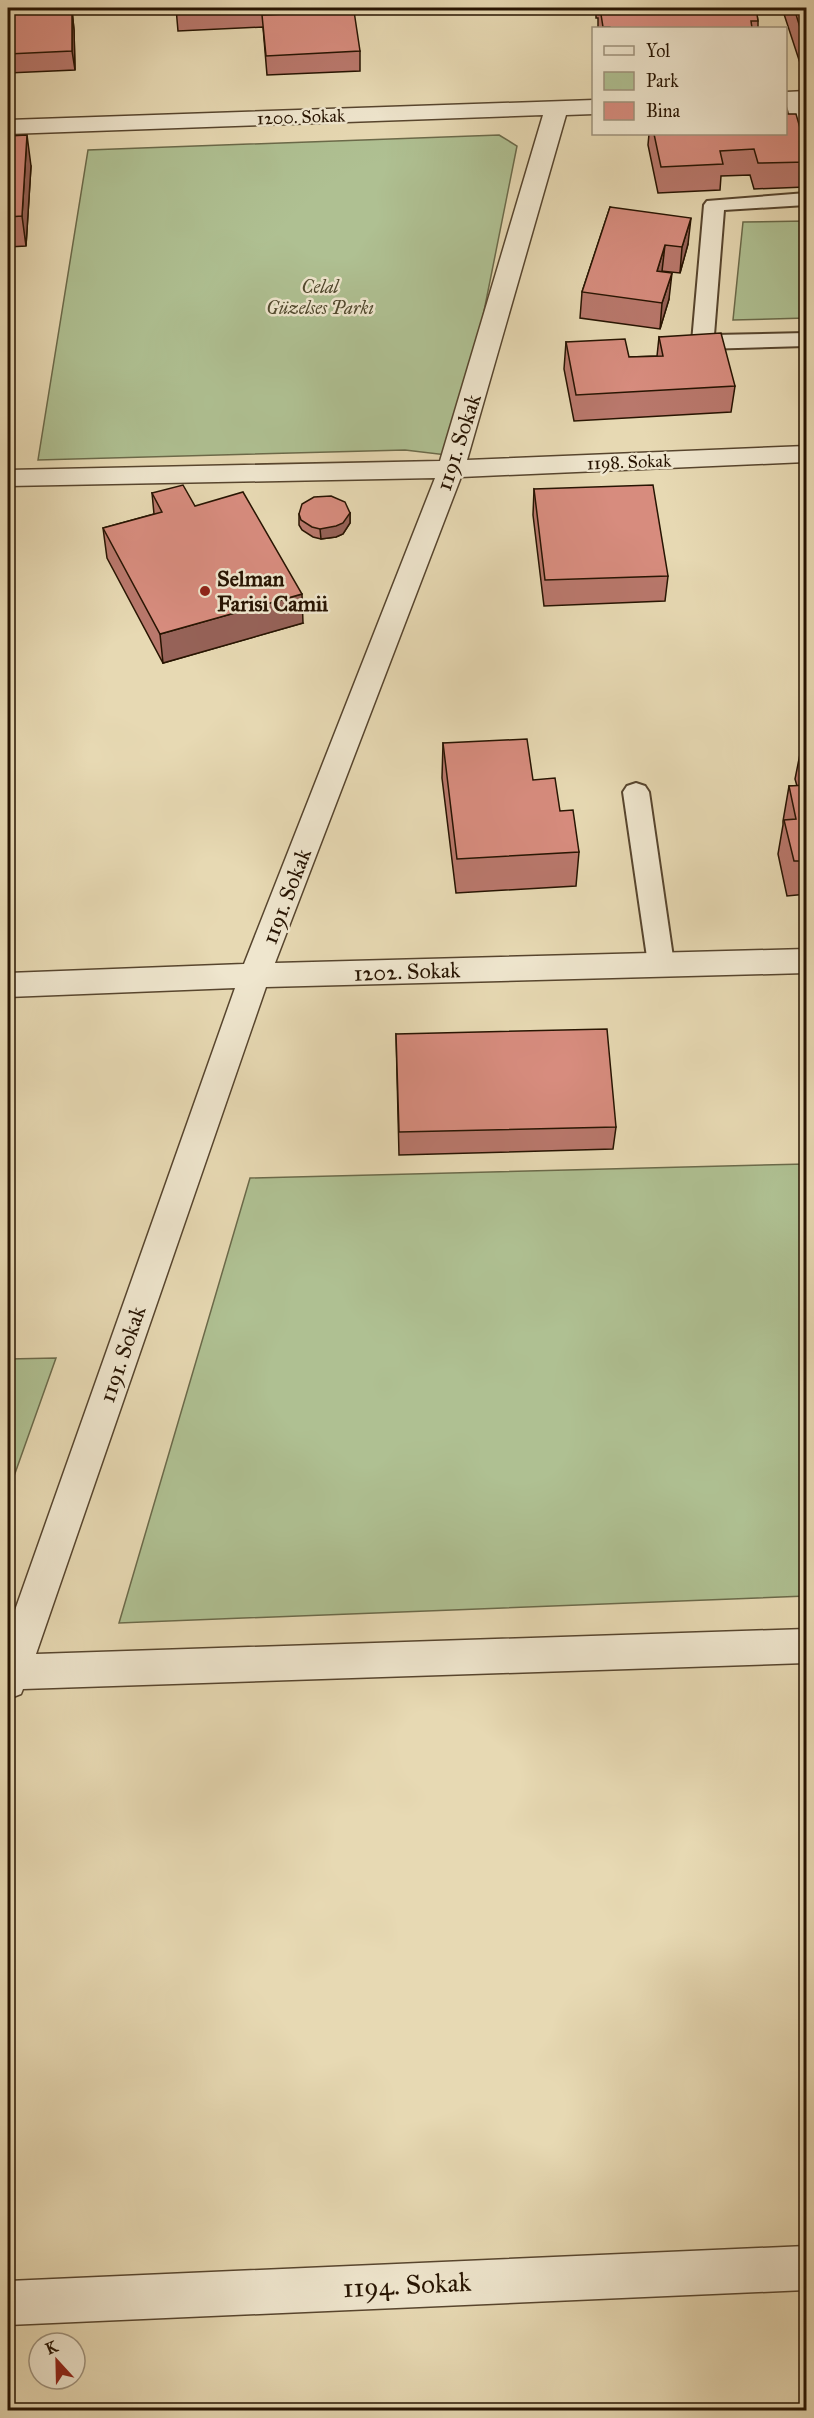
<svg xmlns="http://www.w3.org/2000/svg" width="814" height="2418" font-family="'IM FELL Great Primer',serif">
  <rect width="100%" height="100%" fill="#e7d9b3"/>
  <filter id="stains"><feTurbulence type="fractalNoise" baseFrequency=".00333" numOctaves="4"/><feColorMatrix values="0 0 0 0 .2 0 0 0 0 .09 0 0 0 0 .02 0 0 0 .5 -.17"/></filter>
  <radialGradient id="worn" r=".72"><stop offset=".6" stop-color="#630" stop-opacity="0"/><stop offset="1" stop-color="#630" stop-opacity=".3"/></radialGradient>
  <g fill="#afc092" stroke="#6b6a4a" stroke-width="1.5">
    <polygon points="499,135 517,146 455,456 405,450 38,460 88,150"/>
    <polygon points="806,221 806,318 733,320 743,222"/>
    <polygon points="806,1164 806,1596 119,1623 250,1178"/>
    <polygon points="56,1358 8,1493 8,1359"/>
  </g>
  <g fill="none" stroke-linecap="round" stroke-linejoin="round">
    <defs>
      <g id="service">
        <polygon points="794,93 801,95 806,108 806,142 799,140 796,136 786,103 787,95"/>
        <polygon points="806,193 806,205 724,210 714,335 806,333 806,346 703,349 695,347 692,342 704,205 707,201"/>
        <polygon points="636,783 645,786 649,792 674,964 670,971 661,974 652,971 648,964 623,792 627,786"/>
      </g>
      <g id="minor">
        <polygon points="806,91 806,105 786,106 786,92"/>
        <polygon points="594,100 594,114 566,115 467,460 806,446 806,462 461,477 275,963 806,949 806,973 266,987 36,1654 806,1629 806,1663 23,1689 21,1694 8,1699 8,1630 235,988 8,997 8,973 244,964 435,478 8,486 8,470 440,461 543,115 8,134 8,120"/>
        <polygon points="806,2246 806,2290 8,2325 8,2281"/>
      </g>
    </defs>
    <use href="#service" stroke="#57452e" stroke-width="4"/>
    <use href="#minor" stroke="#57452e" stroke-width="3"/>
    <use href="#service" fill="#efe6ce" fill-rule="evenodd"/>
    <use href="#minor" fill="#efe6ce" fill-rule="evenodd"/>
  </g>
  <g fill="#b9786c" stroke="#271402" stroke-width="1.5">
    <polygon points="176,8 268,8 268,15 360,51 360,71 267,75 263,27 178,31"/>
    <polygon points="596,8 756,8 758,21 758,28 598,28 598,18 596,18"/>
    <polygon points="782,8 807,8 807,62 800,63"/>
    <polygon points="72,10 74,30 75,70 8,73 8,13"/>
    <polygon points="649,134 786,134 807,152 807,179 805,187 754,189 750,175 721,176 720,190 658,193 648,145"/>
    <polygon points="8,136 31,166 26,246 8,247"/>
    <polygon points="610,207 688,244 680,273 662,271 669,299 660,329 580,318 582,292"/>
    <polygon points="659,337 735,386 731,412 574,421 564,369 566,342 629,357 657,356"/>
    <polygon points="534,489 668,576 665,601 544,606 533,515"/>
    <polygon points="152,493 195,506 303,623 163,663 107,558 103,528 154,514"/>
    <polygon points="350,513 350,523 343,534 336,537 321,539 313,537 302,530 299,525 299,514"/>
    <polygon points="443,743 533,780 560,811 579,852 576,886 456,893 442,778"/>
    <polygon points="802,744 807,744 807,894 787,896 778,854 783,825 783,821 789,786 797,786 795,779"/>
    <polygon points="396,1034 616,1127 613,1149 399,1155"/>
  </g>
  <g fill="#966258" stroke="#271402" stroke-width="1.5">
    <polygon points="72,10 74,30 75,70 72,51"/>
    <polygon points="27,135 31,166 26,246 22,216"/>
    <polygon points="691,218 688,244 680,273 682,247"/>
    <polygon points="665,245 662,271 654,297 657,271"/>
    <polygon points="672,273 669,299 660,329 662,303"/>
    <polygon points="350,513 350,523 343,534 336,537 321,539 320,529"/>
    <polygon points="302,594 303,623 163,663 160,634"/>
  </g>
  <g fill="#d78c7e" stroke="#271402" stroke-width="1.5">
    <polygon points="176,8 268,8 176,12"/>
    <polygon points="600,8 756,8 758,21 751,21 752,28 611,28 610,27 603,27"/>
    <polygon points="794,8 807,8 807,37 803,37"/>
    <polygon points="72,10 72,51 8,54 8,13"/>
    <polygon points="354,11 360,51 266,56 262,15"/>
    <polygon points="786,114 796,114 807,152 807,162 758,163 754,149 720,151 723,164 661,167 654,134 786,134"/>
    <polygon points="27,135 22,216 8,217 8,136"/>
    <polygon points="610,207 691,218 682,247 665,245 657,271 672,273 662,303 582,292"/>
    <polygon points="721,333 735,386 576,395 566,342 625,339 629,357 663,356 659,337"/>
    <polygon points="183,485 195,506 243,492 302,594 160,634 103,528 162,512 152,493"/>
    <polygon points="653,485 668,576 545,580 534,489"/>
    <polygon points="331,496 345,502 350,513 343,523 336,526 320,529 312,527 301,520 299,514 302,504 314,497"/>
    <polygon points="527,739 533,780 555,778 560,811 573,810 579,852 457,859 443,743"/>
    <polygon points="802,744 807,744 807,763"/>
    <polygon points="807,785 807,861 794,861 784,820 796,819 789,786"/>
    <polygon points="607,1029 616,1127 399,1132 396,1034"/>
  </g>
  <circle fill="#8f2418" stroke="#efe6ce" stroke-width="2" cx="205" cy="591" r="6"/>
  <g text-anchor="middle" stroke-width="5" stroke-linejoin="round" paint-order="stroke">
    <g font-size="18" fill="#271402" stroke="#efe6ce">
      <text transform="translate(301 117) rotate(-2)" y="6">1200. Sokak</text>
      <text transform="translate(629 462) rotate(-2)" y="6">1198. Sokak</text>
    </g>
    <g font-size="18" font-style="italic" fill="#50482d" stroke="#efe6ce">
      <text x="320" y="293">Celal<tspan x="320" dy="21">Güzelses Parkı</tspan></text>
    </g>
    <g font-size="22" fill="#271402" stroke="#efe6ce">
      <text transform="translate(458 442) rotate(-72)" y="8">1191. Sokak</text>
      <text transform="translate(286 896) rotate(-69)" y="8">1191. Sokak</text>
      <text transform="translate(407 971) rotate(-2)" y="8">1202. Sokak</text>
      <text transform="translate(122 1354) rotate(-71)" y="8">1191. Sokak</text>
    </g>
    <g font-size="22" font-weight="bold" fill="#271402" stroke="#efe6ce" text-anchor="start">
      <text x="217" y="586">Selman<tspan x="217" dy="25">Farisi Camii</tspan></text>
    </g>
    <g font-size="27" fill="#271402" stroke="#efe6ce">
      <text transform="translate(407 2285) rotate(-3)" y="9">1194. Sokak</text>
    </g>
  </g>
  <rect width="814" height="2418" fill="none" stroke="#e7d9b3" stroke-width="30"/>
  <rect x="9" y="9" width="796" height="2400" fill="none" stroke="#271402" stroke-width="3"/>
  <rect x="15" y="15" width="784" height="2388" fill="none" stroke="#271402" stroke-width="1.5"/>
  <rect x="592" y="27" width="195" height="108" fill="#efe6ce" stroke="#9f927c" stroke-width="1.5"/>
  <rect x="604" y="46" width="30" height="9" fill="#efe6ce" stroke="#9f927c" stroke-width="1.5"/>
  <text x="646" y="57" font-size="18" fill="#271402">Yol</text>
  <rect x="604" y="72" width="30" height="18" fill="#afc092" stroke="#9f927c" stroke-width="1.5"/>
  <text x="646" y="87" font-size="18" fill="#271402">Park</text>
  <rect x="604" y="102" width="30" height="18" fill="#d78c7e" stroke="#9f927c" stroke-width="1.5"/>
  <text x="646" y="117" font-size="18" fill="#271402">Bina</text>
  <g transform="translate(57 2361) rotate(338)"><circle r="28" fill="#efe6ce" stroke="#9f927c" stroke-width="1.5"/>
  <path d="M0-4.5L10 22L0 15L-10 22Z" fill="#8f2418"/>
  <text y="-9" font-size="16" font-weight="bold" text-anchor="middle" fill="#271402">K</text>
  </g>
  <rect width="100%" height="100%" filter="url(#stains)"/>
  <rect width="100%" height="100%" fill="url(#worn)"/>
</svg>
